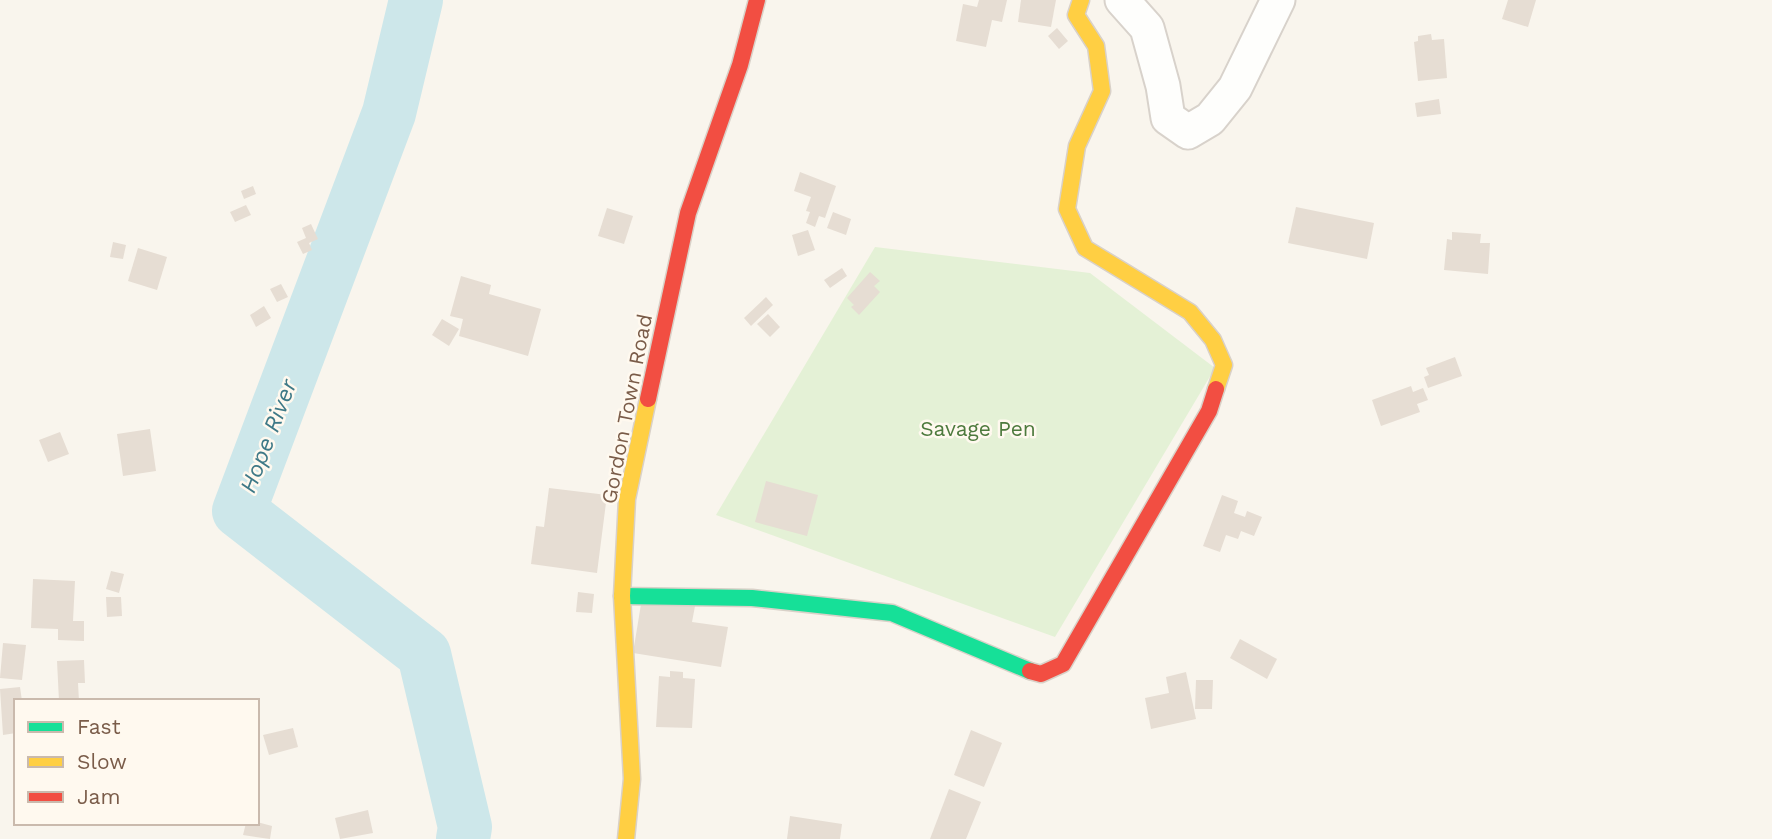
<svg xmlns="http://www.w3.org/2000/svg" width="1772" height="839" font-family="'Work Sans',sans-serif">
  <rect width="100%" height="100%" fill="#f9f5ed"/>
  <polygon fill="#e4f1d6" points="875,247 1090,273 1215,368 1055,637 716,515"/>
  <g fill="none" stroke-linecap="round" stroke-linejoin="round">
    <polyline stroke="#cde7ea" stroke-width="54" points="416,0 389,113 239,511 424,654 465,827 463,839"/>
  </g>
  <g fill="#e6ddd3">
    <polygon points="979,0 1007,0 1002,22 992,20 986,47 956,41 963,4 977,7"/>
    <polygon points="1021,0 1056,0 1051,27 1018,22"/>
    <polygon points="1508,0 1536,0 1528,27 1502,19"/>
    <polygon points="1057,28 1068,41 1059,49 1048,36"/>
    <polygon points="1431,34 1432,40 1444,39 1447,78 1418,81 1414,42 1418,41 1418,36"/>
    <polygon points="1439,99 1441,114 1417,117 1415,103"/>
    <polygon points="800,172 836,186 825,218 819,216 815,227 806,223 810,212 806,211 811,197 794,191"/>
    <polygon points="253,186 256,194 244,199 241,191"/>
    <polygon points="246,205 251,215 235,222 230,212"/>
    <polygon points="1296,207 1374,223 1367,259 1288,243"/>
    <polygon points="607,208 633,216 624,244 598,236"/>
    <polygon points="833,212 851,219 846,235 827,228"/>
    <polygon points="311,224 318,239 309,243 312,250 303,254 297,242 306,238 302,228"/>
    <polygon points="808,230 815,250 798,256 792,235"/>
    <polygon points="1452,232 1481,234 1480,243 1490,243 1488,274 1444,270 1447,239 1452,240"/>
    <polygon points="113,242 126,245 123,259 110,257"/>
    <polygon points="138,248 167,257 157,290 128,281"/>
    <polygon points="842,268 847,276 830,288 824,280"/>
    <polygon points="870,272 880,281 874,286 880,292 859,315 851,307 854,305 847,298"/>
    <polygon points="461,276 491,285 489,294 541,309 528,356 459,336 463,319 450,316"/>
    <polygon points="281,284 288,297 277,302 270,289"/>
    <polygon points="766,297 773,305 751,326 744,318"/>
    <polygon points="264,306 271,318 256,327 250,315"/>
    <polygon points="768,314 780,327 770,337 757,324"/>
    <polygon points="442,319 459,329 449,346 432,335"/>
    <polygon points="1455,357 1462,376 1428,388 1424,377 1429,375 1426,368"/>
    <polygon points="1411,386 1413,392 1423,388 1428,400 1417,404 1420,412 1381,426 1372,400"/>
    <polygon points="150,429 156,471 123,476 117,434"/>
    <polygon points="60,432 69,454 48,462 39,440"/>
    <polygon points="766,481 818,495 807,536 755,522"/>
    <polygon points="549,488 607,495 597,573 531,564 536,526 544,527"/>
    <polygon points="1222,495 1238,501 1234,513 1245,517 1247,511 1262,517 1254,536 1241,531 1238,539 1226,535 1220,552 1203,546"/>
    <polygon points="111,571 124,574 119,593 106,589"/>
    <polygon points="33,579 75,581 73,621 84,621 84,641 58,640 58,629 31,628"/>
    <polygon points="578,592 594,594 592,613 576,612"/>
    <polygon points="106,597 121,597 122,616 107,617"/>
    <polygon points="642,598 695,606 692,622 728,627 721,667 633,653"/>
    <polygon points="1240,639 1277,659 1267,679 1230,658"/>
    <polygon points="3,643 26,645 22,680 0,678"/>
    <polygon points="84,660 85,683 78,683 79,701 59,701 57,661"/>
    <polygon points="670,671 683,672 683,678 695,679 692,728 656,727 659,676 670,677"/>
    <polygon points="1186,672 1196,719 1151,729 1145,698 1169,693 1166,677"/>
    <polygon points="1196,680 1213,680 1212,709 1195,709"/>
    <polygon points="20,687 22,701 16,701 16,733 3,735 0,689"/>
    <polygon points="293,728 298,747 269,755 263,735"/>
    <polygon points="971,730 1002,743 984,787 954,775"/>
    <polygon points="949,789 981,802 966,839 930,839"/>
    <polygon points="368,810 373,833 340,839 335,818"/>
    <polygon points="790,816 842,824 840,839 787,839"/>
    <polygon points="257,822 272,826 270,839 243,835 246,823"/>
  </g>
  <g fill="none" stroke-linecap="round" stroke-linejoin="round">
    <defs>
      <polyline id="street" points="1122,0 1147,28 1163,86 1168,118 1188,132 1210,119 1235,88 1278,0"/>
      <polyline id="fast" points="622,596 752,598 892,613 1030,671"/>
      <g id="slow">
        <polyline points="1081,0 1076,15 1096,46 1102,91 1077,146 1067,209 1085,248 1190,312 1213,340 1224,365 1216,389"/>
        <polyline points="626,839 632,779 622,596 627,499 648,399"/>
      </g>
      <g id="jam">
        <polyline points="648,399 688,213 740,65 757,0"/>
        <polyline points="1030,671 1041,674 1063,664 1209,411 1216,389"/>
      </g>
    </defs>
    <use href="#street" stroke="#d8d2cb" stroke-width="37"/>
    <use href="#fast" stroke="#d9d1c8" stroke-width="19"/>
    <use href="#slow" stroke="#d9d1c8" stroke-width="19"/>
    <use href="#jam" stroke="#d9d1c8" stroke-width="19"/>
    <use href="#street" stroke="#fefefc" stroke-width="33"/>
    <use href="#fast" stroke="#16e098" stroke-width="16"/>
    <use href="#slow" stroke="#ffcf43" stroke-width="16"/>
    <use href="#jam" stroke="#f24e42" stroke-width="16"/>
  </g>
  <g text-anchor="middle" stroke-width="5" stroke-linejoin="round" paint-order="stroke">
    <g font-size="21" fill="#7a5c49" stroke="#fff9ef">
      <text transform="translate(627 409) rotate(-79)" y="7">Gordon Town Road</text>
    </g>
    <g font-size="21" fill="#4d7a3d" stroke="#fff9ef">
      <text x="978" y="436">Savage Pen</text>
    </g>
    <g font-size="23" font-style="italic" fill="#3e7987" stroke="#fff9ef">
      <text transform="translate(268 436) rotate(-69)" y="8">Hope River</text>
    </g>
  </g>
  <rect x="14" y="699" width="245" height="126" fill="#fff9ef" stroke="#cabaad" stroke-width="2"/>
  <rect x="28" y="722" width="35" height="10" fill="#16e098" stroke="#cabaad" stroke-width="2"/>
  <text x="77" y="734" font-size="21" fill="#7a5c49">Fast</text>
  <rect x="28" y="757" width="35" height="10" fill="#ffcf43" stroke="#cabaad" stroke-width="2"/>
  <text x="77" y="769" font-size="21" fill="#7a5c49">Slow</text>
  <rect x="28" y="792" width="35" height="10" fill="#f24e42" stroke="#cabaad" stroke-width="2"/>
  <text x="77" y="804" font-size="21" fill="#7a5c49">Jam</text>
</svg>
